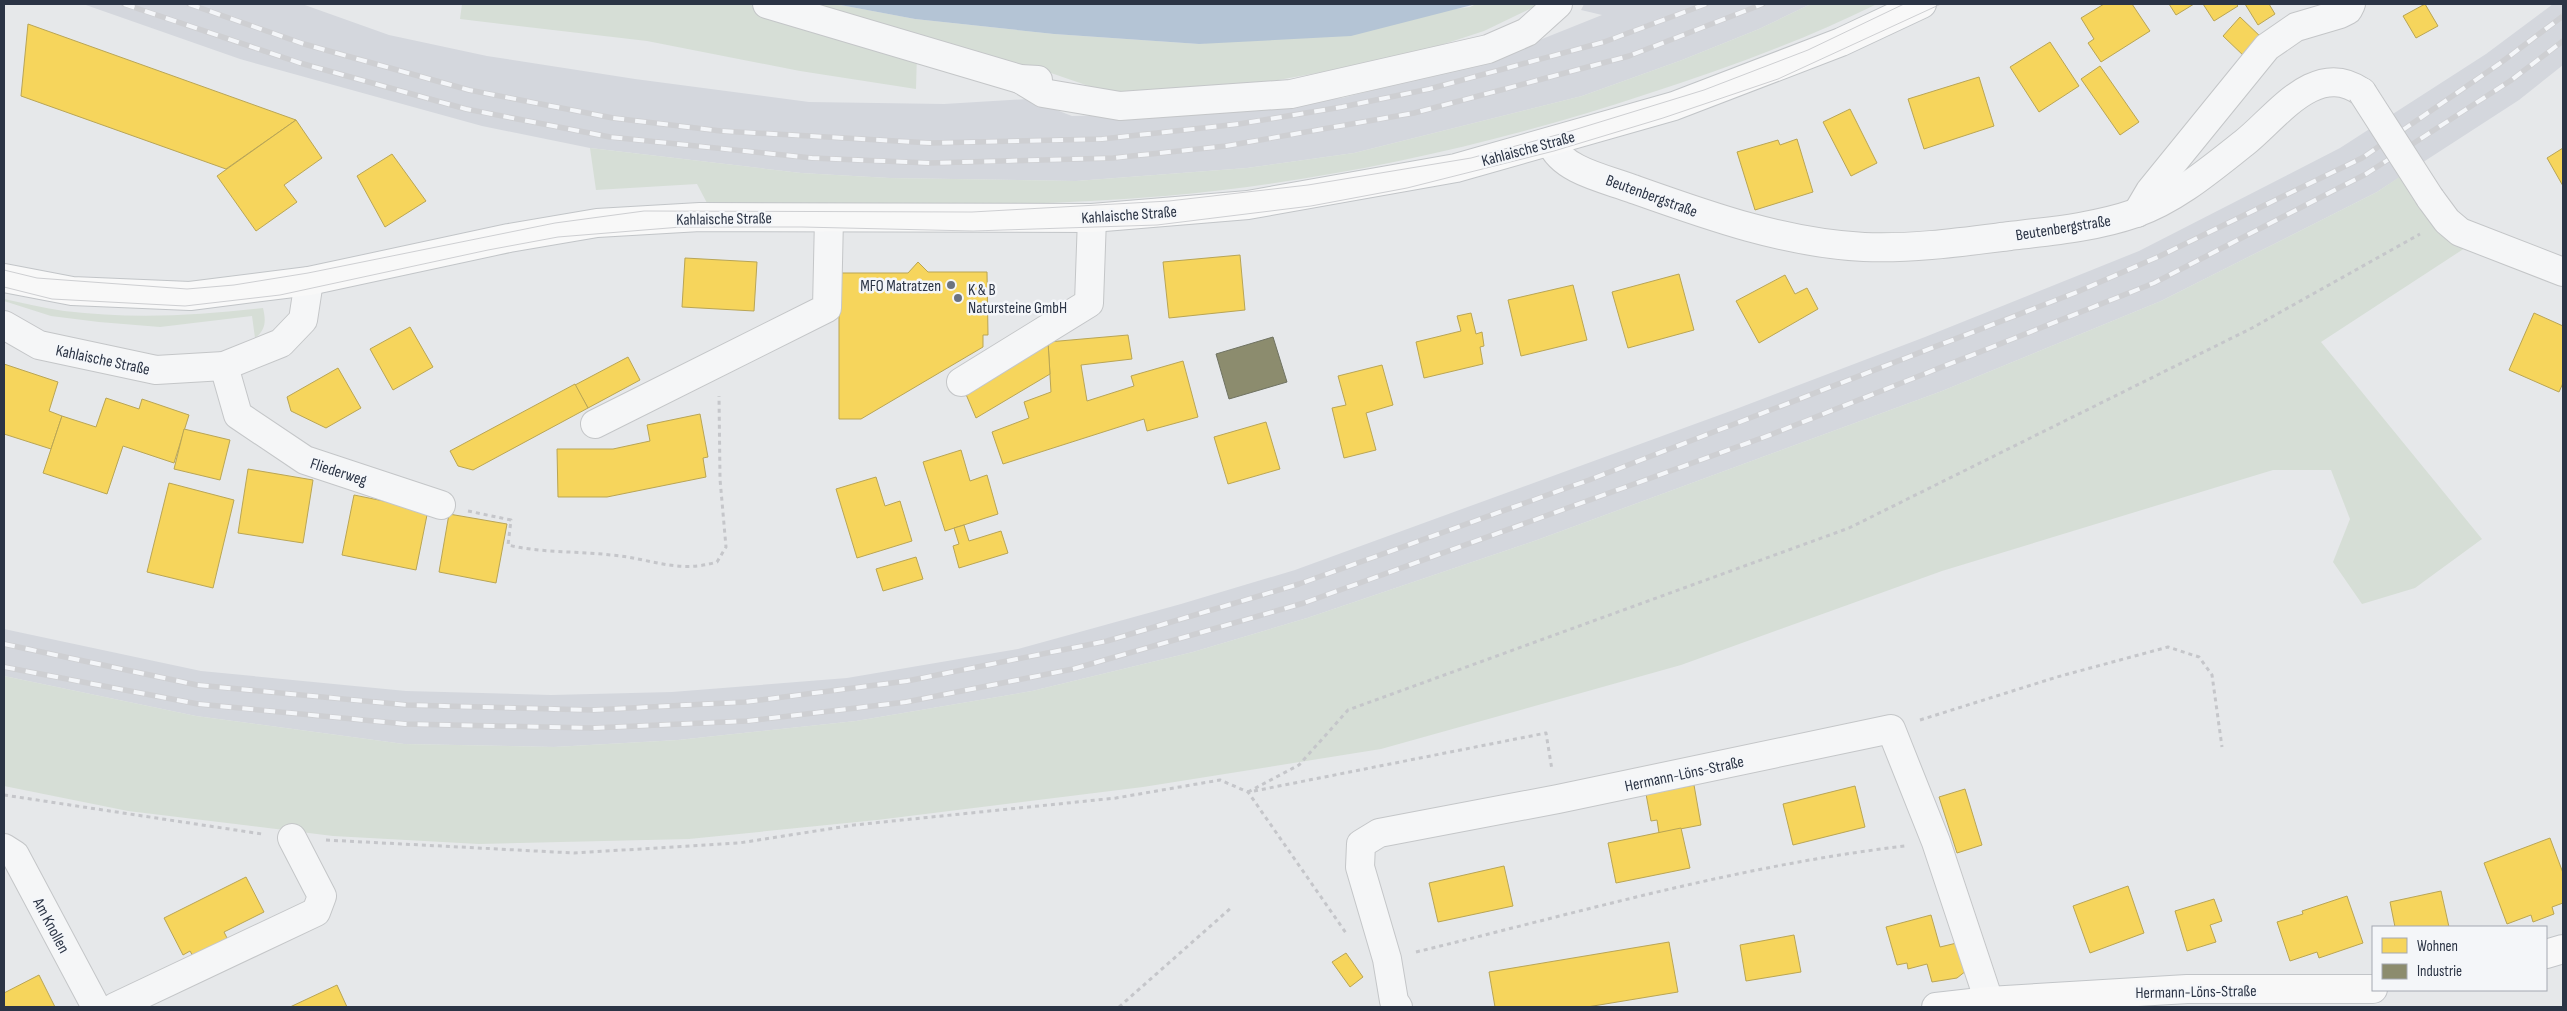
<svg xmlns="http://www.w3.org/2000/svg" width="2567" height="1011" font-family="'Sofia Sans Condensed',sans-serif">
  <rect width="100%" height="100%" fill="#e6e8ea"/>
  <g fill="#d4d7dd">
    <polygon points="83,4 302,4 389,35 487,56 635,79 809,102 944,104 1028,99 1072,116 1160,114 1342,98 1437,74 1517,49 1602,15 1581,10 1584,4 1811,4 1759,29 1682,60 1582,96 1354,153 1247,168 1076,181 889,178 801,173 590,148 482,126 240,59"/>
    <polygon points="2553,4 2563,4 2563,65 2519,100 2377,192 2161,301 1942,391 1537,540 1307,618 1193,652 1032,691 856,721 678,740 554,747 404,744 196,716 4,676 4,629 201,671 406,691 551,695 672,692 847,678 1018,649 1181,604 1295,570 1736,409 1925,337 2139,251 2340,148 2486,54"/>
  </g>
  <g fill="#d6ded6">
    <polygon points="462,4 835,4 915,19 1054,34 1199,44 1470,7 1476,4 1540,4 1484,31 1401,58 1239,87 1109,93 1051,73 917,53 916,89 800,71 647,41 460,19"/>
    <path d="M1811,4H1877C1804,40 1725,69 1647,94C1490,146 1330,181 1165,196C1013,209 860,204 707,203L697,184L596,190L590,148L801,173L889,178L1076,181L1247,168L1354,153L1582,96L1682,60L1759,29Z"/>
    <polygon points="2404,174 2465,248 2321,342 2482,539 2415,588 2362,604 2333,562 2350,519 2331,470 2273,470 1942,571 1681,665 1381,749 1143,787 877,820 689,839 479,844 333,836 128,811 4,786 4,676 196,716 404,744 554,747 678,740 856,721 1032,691 1193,652 1307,618 1537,540 1942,391 2161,301 2377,192"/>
    <path d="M4,299C24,303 44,308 64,311C130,319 197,316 263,308C266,321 266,330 255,338L252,316L160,327L99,322L51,316L4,301Z"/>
  </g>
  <polygon fill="#b4c4d5" points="835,4 1476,4 1351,36 1199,44 1054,34 915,19"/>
  <g fill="#f6d55c" stroke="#b9a555">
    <polygon points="2104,4 2132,4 2150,31 2101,62 2088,43 2094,39 2081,18"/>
    <polygon points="2169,4 2194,4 2176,15"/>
    <polygon points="2203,4 2236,4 2238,6 2214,21"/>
    <polygon points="2245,4 2269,4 2275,14 2258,25"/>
    <polygon points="2425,4 2438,26 2416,38 2403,16"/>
    <polygon points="2240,17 2263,39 2246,58 2223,36"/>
    <polygon points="28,24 296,120 226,169 21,96"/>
    <polygon points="2050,42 2079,86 2039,112 2010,67"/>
    <polygon points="2100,66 2139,122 2120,135 2081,79"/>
    <polygon points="1979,77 1994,126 1924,149 1908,99"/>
    <polygon points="1850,109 1877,163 1851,176 1823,122"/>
    <polygon points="296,120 322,158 284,185 297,202 256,231 217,176"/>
    <polygon points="1797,139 1813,192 1755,210 1737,152 1778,140 1780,145"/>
    <polygon points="2563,148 2563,186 2547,158"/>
    <polygon points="392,154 426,201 385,227 357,176"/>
    <polygon points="1240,255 1245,310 1169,318 1163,262"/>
    <polygon points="685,258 757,262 754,311 682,307"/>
    <polygon points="918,262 928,272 987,272 988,335 983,335 983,347 861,419 839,419 839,273 908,273"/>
    <polygon points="1679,274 1694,330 1628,348 1612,292"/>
    <polygon points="1785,275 1795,294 1807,288 1818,309 1759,343 1736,301"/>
    <polygon points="1573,285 1587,340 1521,356 1508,300"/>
    <polygon points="1471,313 1476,334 1482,332 1484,346 1480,347 1483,364 1424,378 1416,342 1461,331 1457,316"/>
    <polygon points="2534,313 2563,326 2563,383 2559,392 2509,370"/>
    <polygon points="410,327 433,367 393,390 370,349"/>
    <polygon points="1128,335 1132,359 1081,365 1087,401 1134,386 1131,376 1183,361 1198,417 1147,431 1144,419 1003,464 992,432 1029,418 1024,402 1051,392 1048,342"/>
    <polygon points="1048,342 1050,374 976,418 965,392"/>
    <polygon points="628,357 640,380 588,408 575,385"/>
    <polygon points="4,364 58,382 49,411 62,416 51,449 4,434"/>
    <polygon points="1382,365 1393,405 1366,413 1376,450 1344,458 1332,408 1346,405 1338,376"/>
    <polygon points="338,368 361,408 326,428 291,411 287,397"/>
    <polygon points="575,384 588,408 473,470 458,466 450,451"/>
    <polygon points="106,398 139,409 142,399 189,415 174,463 123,446 107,494 43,473 62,416 96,427"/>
    <polygon points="700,414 708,457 703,458 706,477 607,497 558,497 557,449 613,449 650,441 647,425"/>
    <polygon points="1266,422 1280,469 1228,484 1214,437"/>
    <polygon points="184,429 230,440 220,480 174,469"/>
    <polygon points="961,450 970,481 987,475 998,514 945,531 923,462"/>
    <polygon points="248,469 313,480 303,543 238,533"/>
    <polygon points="876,477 885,506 900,501 912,541 857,558 836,489"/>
    <polygon points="169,483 234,500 213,588 147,572"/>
    <polygon points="354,495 428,510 416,570 342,555"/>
    <polygon points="449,514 507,524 496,583 439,572"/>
    <polygon points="964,525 969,541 1001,531 1008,553 959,568 953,546 959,544 954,528"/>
    <polygon points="916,557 923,579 883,591 876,569"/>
    <polygon points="1694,785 1701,825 1659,833 1657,820 1651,821 1646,794"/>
    <polygon points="1855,786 1865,827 1793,845 1783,804"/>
    <polygon points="1965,789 1982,845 1957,853 1939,797"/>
    <polygon points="1681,828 1690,868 1616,883 1608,843"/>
    <polygon points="2550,838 2563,873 2563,903 2552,907 2554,914 2533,922 2531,915 2507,924 2484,863"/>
    <polygon points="1504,866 1513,906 1438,922 1429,883"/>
    <polygon points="246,877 264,912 224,932 228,940 194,958 190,951 183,955 164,918"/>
    <polygon points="2128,886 2144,933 2090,953 2073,906"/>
    <polygon points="2441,891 2449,927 2395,927 2390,902"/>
    <polygon points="2347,896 2363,943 2319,958 2317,952 2290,961 2277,922 2303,914 2302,911"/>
    <polygon points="2214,899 2222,921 2210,925 2216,942 2187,951 2175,911"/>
    <polygon points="1931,915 1940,947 1965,941 1971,967 1957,978 1932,982 1927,964 1908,969 1907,963 1897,965 1886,927"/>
    <polygon points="1794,935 1801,972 1746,981 1740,945"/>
    <polygon points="1669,942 1678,992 1587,1007 1495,1007 1489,972"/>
    <polygon points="1346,953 1363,977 1350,987 1332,962"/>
    <polygon points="39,975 55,1007 4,1007 4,993"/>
    <polygon points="337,985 347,1007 290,1007"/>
  </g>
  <polygon fill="#8c8c6e" stroke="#6f7262" points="1273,337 1287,382 1229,399 1216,354"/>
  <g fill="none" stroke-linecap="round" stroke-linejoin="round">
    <defs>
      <g id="minor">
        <polyline points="767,4 1020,79 1038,80"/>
        <polyline points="1020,79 1043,93 1120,106 1291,94 1488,49 1527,32 1558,4"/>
        <path d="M1551,143C1562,171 1607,179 1633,189C1709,216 1784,243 1864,247C1913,249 1962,242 2010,236C2053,231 2096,227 2136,213C2176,199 2211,169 2244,143C2276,118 2315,59 2362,92"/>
        <polyline points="2430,198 2447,221 2460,232 2563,272"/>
        <polyline points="2137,213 2150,191 2267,47 2296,27 2340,14 2348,10 2351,4"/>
        <polyline points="4,325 39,345 156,370 224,366 281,343 303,320 309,281"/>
        <polyline points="224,366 238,415 305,460 441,505"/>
        <polyline points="961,382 1089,303 1092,218"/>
        <polyline points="595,424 827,308 829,218"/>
        <polyline points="4,848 15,855 96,1007"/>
        <polyline points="115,1007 316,912 322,896 292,838"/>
        <polyline points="1398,1007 1394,1001 1387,959 1360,867 1361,844 1379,833 1558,799 1891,729 1936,842 1989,1001"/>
      </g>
      <g id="major">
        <polyline points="4,278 72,291 190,296 309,281 509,238 597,223 700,217 1092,218 1248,205 1456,168 1674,106 1841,42 1922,4"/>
        <polyline points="2546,954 2563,949"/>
        <polyline points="1936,1007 1989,1001 2187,989 2373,989"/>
      </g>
    </defs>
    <use href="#minor" stroke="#c4c6c8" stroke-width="30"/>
    <use href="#major" stroke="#c2c5c8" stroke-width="30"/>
    <g stroke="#c5c6ca" stroke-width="3" stroke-dasharray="4 4" stroke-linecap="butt">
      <path d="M468,511L511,520L508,545C541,553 577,551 611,555C650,558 677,574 717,562L726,547L720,479L719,396"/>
      <polyline points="1920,720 2057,677 2168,647 2199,657 2212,675 2222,747"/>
      <polyline points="1254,791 1546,733 1552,770"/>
      <polyline points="1248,792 1299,765 1348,710 1849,528 2252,328 2420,234"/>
      <polyline points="4,795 262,834"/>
      <polyline points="326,840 574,853 739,843 854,825 1116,798 1220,780 1248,792 1346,933"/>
      <path d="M1416,952C1577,913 1741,865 1905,846"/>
      <polyline points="1119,1007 1232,907"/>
    </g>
    <use href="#minor" stroke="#f5f6f7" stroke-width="28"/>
    <use href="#major" stroke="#f8f8f8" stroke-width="28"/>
    <g stroke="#cecfd2" stroke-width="1">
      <polyline points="4,270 37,278 187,289 234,285 308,273 555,223 644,211 972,212 1169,201 1308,185 1471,158 1564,133 1704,90 1808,50 1904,4"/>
      <polyline points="4,287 52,299 185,306 280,295 488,250 558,237 681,227 802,227 973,231 1157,225 1311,206 1407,188 1554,151 1663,118 1778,79 1941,4"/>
    </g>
    <defs>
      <g id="rail">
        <polyline points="124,4 300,63 466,109 610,137 812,158 930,163 1113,158 1226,146 1414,113 1629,56 1763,4"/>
        <polyline points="189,4 304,44 469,90 613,118 721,131 931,143 1102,139 1239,124 1342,107 1429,89 1604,42 1706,4"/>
        <polyline points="4,644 197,685 407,705 592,710 745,702 907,681 1107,641 1299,584 1589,480 2077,292 2160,256 2362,158 2499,64 2563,16"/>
        <polyline points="4,667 198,704 405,724 593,728 747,721 906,702 1073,669 1304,603 1770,435 2154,283 2366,174 2510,81 2563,41"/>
      </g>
    </defs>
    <use href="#rail" stroke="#cecfd2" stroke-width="5.5"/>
    <use href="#rail" stroke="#f4f6f9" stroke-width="4" stroke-dasharray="11" stroke-linecap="butt"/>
    <defs>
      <polyline id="minor-bridge" points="2362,92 2430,198"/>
    </defs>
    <use href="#minor-bridge" stroke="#c4c6c8" stroke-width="30" stroke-linecap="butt"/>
    <use href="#minor-bridge" stroke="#f5f6f7" stroke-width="28"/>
  </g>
  <g fill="#6c737f" stroke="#f4f6f9" stroke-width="2">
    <circle cx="951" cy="285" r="5"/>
    <circle cx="958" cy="298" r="5"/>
  </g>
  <g text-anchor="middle" stroke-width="5" stroke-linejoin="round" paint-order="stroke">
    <g font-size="16" fill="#2b3445" stroke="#f4f6f9">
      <text transform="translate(1528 148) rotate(-15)" y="6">Kahlaische Straße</text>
      <text transform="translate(1652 195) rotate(20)" y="6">Beutenbergstraße</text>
      <text transform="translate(1129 214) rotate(-4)" y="6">Kahlaische Straße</text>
      <text transform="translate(724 218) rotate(-1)" y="6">Kahlaische Straße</text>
      <text transform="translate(2063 227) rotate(-9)" y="6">Beutenbergstraße</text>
      <text transform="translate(103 359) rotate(12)" y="6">Kahlaische Straße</text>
      <text transform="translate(339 471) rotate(18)" y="6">Fliederweg</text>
      <text transform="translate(1684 773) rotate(-12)" y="6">Hermann-Löns-Straße</text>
      <text transform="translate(52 925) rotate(62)" y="6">Am Knollen</text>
      <text transform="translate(2196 991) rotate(-1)" y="6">Hermann-Löns-Straße</text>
    </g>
    <g font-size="16" fill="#2b3445" stroke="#f4f6f9" text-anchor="end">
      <text x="941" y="291">MFO Matratzen</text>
      <text x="968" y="295" text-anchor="start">K &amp; B<tspan x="968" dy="18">Natursteine GmbH</tspan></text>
    </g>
  </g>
  <rect width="2567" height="1011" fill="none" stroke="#2b3445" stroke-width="10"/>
  <rect x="2372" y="926" width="175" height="65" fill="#f4f6f9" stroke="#a4a8b1"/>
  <rect x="2382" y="938" width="25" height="15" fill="#f6d55c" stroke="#a4a8b1"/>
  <text x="2417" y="951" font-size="15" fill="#2b3445">Wohnen</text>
  <rect x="2382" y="964" width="25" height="15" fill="#8c8c6e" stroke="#a4a8b1"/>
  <text x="2417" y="976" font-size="15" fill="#2b3445">Industrie</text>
</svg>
